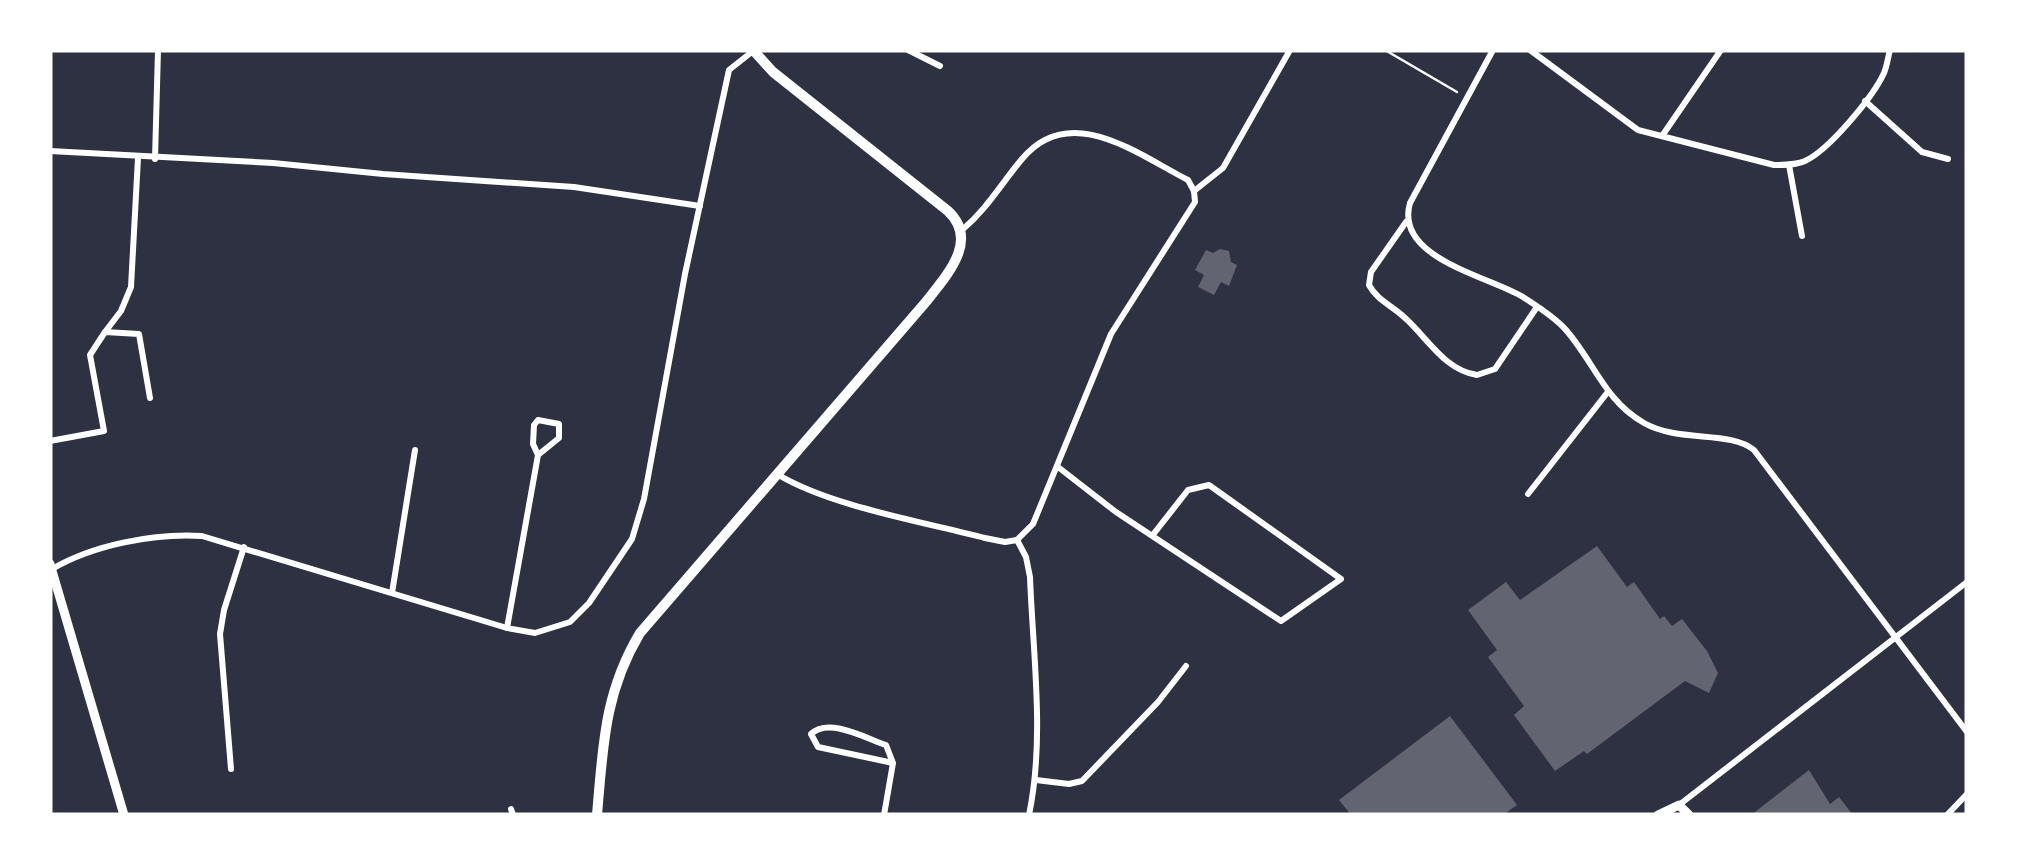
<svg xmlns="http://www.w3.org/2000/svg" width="2017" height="865" font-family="'DejaVu Sans',sans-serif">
  <rect width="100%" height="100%" fill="#2d3142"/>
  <g fill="#626471">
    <polygon points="1220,249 1229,251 1231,262 1237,265 1229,286 1221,282 1214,295 1198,287 1204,275 1195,270 1206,250 1213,253"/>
    <polygon points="1597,546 1627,587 1634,582 1660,619 1664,616 1672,626 1682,619 1707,651 1718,673 1709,693 1685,681 1587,754 1584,751 1555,771 1514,715 1524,706 1488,657 1497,650 1468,610 1506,582 1520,600"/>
    <polygon points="1450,716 1517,805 1503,815 1351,815 1339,800"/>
    <polygon points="1809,770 1830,804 1839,797 1853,815 1751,815"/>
  </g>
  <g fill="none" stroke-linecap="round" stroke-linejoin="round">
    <polyline stroke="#fff" stroke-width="2.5" points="1385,50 1457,92"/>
    <g stroke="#fff" stroke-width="6">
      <polyline points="908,50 940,66"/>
      <path d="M1493,50L1410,203C1394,258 1488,276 1523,297C1537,306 1555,317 1566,330C1594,362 1605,401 1644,423C1679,443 1730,430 1754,450L1967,732"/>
      <path d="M1530,50L1638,130L1774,165C1785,165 1796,165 1805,161C1829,150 1873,97 1884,73C1887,66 1888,57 1890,50"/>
      <polyline points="1865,101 1922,152 1948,159"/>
      <polyline points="1662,136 1721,50"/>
      <polyline points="50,151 273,163 383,174 574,187 700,206"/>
      <polyline points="155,159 158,50"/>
      <polyline points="1789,165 1802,236"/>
      <polyline points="1194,191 1223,168 1290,50"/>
      <path d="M1406,222L1371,272L1369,285C1377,300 1391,305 1404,317C1427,337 1444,370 1477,375L1495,369L1537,307"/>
      <path d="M962,230C987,209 1001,184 1022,159C1070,101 1137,154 1188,180L1194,191"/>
      <polyline points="105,332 121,311 131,287 138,158"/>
      <polyline points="50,441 104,431 90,355 105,332 139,334 150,398"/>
      <polyline points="1058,467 1116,512 1281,621 1341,579 1209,485 1188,490 1152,536"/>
      <path d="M777,474C829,506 924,522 985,538L1005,542L1017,540"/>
      <polyline points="1528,494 1607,393"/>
      <polyline points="1017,540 1033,524 1111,334 1195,202 1194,191"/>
      <path d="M1017,540L1026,557L1030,577C1033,656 1045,738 1029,815"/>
      <path d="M52,569C93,545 154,533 202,536L507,628L535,633L570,622L589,603L632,539L644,499L685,274L729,70L753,51"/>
      <polyline points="392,593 415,450"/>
      <polyline points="507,628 538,455 559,438 559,424 538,420 534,425 533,444 538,455"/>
      <polyline points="231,769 220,634 224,610 244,547"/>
      <polyline points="1036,780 1069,784 1082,781 1158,702 1186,666"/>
      <polyline points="1679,805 1967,582"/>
      <polyline points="511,809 513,815"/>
      <path d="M884,815L893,763L886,745C865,738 829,717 811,734L818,747L893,763"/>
      <polyline points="1947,815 1967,794"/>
    </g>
    <g stroke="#fff" stroke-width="9">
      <polyline points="50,564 124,815"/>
      <polyline points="1658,815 1679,805 1689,815"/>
    </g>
    <path stroke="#fff" stroke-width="10" d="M597,815C603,747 604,693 640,633L925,303C946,276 980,241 948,211L773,72L753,50"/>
  </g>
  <rect width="2017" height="865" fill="none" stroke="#ffffff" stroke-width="105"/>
</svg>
